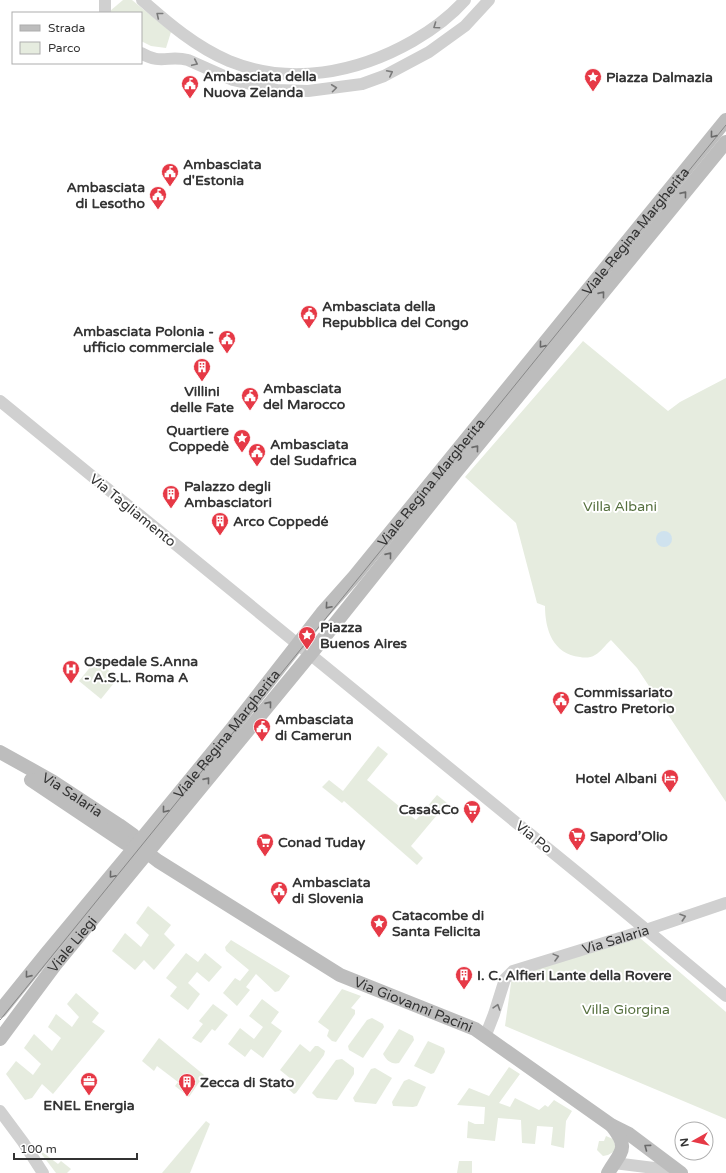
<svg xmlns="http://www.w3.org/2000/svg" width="726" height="1173" font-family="'Varela Round',sans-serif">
  <rect width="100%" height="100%" fill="#fff"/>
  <g fill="#e6ecdf">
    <polygon points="123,0 132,0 171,32 166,48 151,46 141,41 141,13 111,13 110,11"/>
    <path d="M583,341L668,411L680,402L726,378V802L637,668L611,640C605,645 601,652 595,655C591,658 584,658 580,657C553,654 545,630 545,606L537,603L516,523L465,477Z"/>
    <polygon points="96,660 118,678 101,699 79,681"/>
    <polygon points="378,746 388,754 367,780 416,820 437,795 447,803 411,846 423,858 417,865 344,801 342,803 322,787 329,780 343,791"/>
    <polygon points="148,906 171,925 164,934 175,945 154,970 144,960 135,970 112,951 125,933 141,947 149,935 136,923"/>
    <polygon points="640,938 726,1012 726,1119 505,1026 512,976"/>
    <polygon points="231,940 290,976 279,991 275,992 256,974 246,987 250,990 237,1006 223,993 235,978 240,981 249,970 226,951 225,947"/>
    <polygon points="186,953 198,962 205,953 222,967 209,982 197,972 188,983 200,994 188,1010 170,996 177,987 166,978"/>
    <polygon points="342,989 361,996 351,1008 355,1010 355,1014 336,1042 332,1041 327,1036 329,1030 318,1022"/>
    <polygon points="76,993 99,1013 92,1022 105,1031 53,1094 42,1084 32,1098 25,1100 6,1074 16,1061 33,1075 41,1064 24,1048 34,1034 52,1051 61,1038 48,1027 56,1014 72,1027 79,1017 67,1004"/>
    <polygon points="262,999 279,1012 271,1023 282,1031 263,1058 251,1049 245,1057 228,1044 240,1028 254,1039 263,1027 249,1016"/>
    <polygon points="213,1004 228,1015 215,1031 212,1029 201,1043 192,1038 203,1024 199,1021"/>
    <polygon points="372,1018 383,1024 384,1027 363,1058 349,1050 348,1046 367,1020"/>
    <path d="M399,1029L413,1036L414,1040L399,1063C392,1065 386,1060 383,1054Z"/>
    <polygon points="159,1038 204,1075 189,1097 175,1086 178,1082 157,1066 154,1071 142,1061"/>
    <polygon points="428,1041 444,1048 445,1052 434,1073 431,1074 414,1066"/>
    <polygon points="300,1044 310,1052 315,1046 318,1046 325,1051 324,1055 296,1093 294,1094 286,1087 291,1079 280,1070"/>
    <polygon points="342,1059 354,1068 354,1074 337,1100 317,1098 312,1093 336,1060"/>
    <polygon points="509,1067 520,1074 499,1103 510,1107 515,1098 539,1110 545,1105 548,1107 554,1100 572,1111 566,1121 564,1148 551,1145 553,1127 537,1126 535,1144 522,1143 521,1120 498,1118 495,1141 467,1138 468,1121 475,1124 484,1124 485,1107 457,1105 469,1088 489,1096"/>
    <polygon points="375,1068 392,1078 376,1104 355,1102 353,1098 371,1069"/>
    <polygon points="409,1079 426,1087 417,1106 413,1107 393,1106 392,1102 404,1081"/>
    <polygon points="206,1121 210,1124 190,1173 162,1173"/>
    <polygon points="606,1136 613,1139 615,1145 615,1151 608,1155 603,1156 597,1150 599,1141 604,1141"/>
    <polygon points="37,1148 58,1164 61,1161 71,1169 67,1173 56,1173"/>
    <polygon points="459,1161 472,1161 472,1173 457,1173"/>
  </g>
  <circle fill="#cfe2ee" cx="664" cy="539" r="8"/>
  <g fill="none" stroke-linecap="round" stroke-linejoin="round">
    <g stroke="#d0d0d0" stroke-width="12">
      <polyline points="105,0 105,13"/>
      <path d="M142,0C168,23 196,47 229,61C290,86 357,73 413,41C432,30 450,17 465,0"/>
      <path d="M141,53C161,65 168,55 188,60L233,80L277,90L308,91L362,84L384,76L429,52L465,26L489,0"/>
      <polyline points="0,401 584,878 726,996"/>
      <path id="s1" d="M485,1037L494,1014L505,979L513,971L646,930L726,903"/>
      <polyline points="0,1111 23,1142 43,1173"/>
      <polyline points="614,1163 678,1171"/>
    </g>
    <g stroke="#bdbdbd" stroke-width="14">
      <path id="s2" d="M0,752L52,781L119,825L133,835L137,845L158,861L340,975L475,1029L611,1125L629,1134L681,1173"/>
      <polyline points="31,780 125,843 137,845"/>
      <path id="s3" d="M0,1011L46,954L130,853L230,731L322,613L354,577L726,120"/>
      <path id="s4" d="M0,1039L55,965L318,645L456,472L726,142"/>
      <path d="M608,1173C621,1151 630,1149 612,1126"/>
    </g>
    <polyline stroke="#888" stroke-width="1" points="0,1020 726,125"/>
  </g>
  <defs><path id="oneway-chevron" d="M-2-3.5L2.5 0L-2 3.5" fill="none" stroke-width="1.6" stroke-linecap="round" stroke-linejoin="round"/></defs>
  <g stroke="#7a7a7a">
    <use href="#oneway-chevron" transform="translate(159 15) rotate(-141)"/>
    <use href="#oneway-chevron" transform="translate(436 26) rotate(145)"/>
    <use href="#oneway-chevron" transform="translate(195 63) rotate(25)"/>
    <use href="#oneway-chevron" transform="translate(390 73) rotate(-27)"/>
    <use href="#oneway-chevron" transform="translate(334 88) rotate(-7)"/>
    <use href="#oneway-chevron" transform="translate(683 917) rotate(-18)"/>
    <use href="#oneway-chevron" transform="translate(556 957) rotate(-15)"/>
    <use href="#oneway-chevron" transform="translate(497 1007) rotate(-72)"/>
  </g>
  <g stroke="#6a6a6a">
    <use href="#oneway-chevron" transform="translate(713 135) rotate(129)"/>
    <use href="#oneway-chevron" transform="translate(684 194) rotate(-51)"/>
    <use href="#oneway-chevron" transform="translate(602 294) rotate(-51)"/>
    <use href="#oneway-chevron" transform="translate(542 345) rotate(129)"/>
    <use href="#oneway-chevron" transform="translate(476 448) rotate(-51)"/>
    <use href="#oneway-chevron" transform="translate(389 555) rotate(-51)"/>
    <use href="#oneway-chevron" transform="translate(328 606) rotate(131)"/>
    <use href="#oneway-chevron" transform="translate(269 704) rotate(-51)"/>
    <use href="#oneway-chevron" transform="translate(207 780) rotate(-51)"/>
    <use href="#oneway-chevron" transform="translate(165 810) rotate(129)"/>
    <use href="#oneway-chevron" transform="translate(112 875) rotate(130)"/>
    <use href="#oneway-chevron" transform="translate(28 975) rotate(129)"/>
    <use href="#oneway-chevron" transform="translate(647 1147) rotate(-143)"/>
  </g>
  <defs>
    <symbol id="sight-pin" viewBox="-11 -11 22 30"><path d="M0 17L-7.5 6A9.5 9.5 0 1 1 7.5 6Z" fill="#e63946" stroke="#fff"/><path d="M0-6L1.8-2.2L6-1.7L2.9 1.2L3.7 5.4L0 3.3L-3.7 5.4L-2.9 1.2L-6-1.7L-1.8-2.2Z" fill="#fff"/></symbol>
    <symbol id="civic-pin" viewBox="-11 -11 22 30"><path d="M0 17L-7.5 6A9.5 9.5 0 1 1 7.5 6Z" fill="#e63946" stroke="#fff"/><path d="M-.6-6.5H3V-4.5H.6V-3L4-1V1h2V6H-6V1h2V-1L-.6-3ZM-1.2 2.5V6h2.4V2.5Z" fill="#fff"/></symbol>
    <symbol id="building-pin" viewBox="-11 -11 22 30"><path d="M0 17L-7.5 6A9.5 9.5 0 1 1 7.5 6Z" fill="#e63946" stroke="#fff"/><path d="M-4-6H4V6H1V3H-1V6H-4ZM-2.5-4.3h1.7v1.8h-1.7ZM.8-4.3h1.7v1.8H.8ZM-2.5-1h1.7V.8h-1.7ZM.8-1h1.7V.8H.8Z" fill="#fff"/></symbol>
    <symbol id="hospital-pin" viewBox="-11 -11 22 30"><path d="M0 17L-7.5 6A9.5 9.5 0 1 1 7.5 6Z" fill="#e63946" stroke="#fff"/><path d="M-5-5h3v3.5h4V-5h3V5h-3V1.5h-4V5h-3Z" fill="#fff"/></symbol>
    <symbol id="hotel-pin" viewBox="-11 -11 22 30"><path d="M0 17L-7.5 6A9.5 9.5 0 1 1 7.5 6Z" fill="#e63946" stroke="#fff"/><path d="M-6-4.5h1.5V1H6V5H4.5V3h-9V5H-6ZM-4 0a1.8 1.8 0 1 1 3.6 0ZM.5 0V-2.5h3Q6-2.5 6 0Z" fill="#fff"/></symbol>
    <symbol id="supermarket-pin" viewBox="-11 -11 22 30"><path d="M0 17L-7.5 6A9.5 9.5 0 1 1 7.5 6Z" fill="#e63946" stroke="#fff"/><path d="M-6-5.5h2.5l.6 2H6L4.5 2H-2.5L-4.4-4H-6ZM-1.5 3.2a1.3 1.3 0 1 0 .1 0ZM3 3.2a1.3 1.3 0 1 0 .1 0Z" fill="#fff"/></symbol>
    <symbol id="office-pin" viewBox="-11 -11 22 30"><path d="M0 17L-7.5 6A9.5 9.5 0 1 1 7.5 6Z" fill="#e63946" stroke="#fff"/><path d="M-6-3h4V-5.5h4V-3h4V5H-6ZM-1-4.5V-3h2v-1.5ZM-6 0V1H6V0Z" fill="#fff"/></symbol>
  </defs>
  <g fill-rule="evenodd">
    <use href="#sight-pin" x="583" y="67" width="20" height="27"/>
    <use href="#civic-pin" x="180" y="74" width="20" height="27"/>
    <use href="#civic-pin" x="160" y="162" width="20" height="27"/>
    <use href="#civic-pin" x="148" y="185" width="20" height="27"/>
    <use href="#civic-pin" x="299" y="304" width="20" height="27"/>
    <use href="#civic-pin" x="217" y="329" width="20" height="27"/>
    <use href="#building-pin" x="192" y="357" width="20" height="27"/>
    <use href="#civic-pin" x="240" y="386" width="20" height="27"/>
    <use href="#sight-pin" x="232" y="428" width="20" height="27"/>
    <use href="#civic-pin" x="247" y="442" width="20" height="27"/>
    <use href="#building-pin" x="161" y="484" width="20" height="27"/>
    <use href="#building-pin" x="210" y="511" width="20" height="27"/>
    <use href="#sight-pin" x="297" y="625" width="20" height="27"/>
    <use href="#hospital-pin" x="61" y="659" width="20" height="27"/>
    <use href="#civic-pin" x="551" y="690" width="20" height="27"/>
    <use href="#civic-pin" x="252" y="717" width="20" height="27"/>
    <use href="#hotel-pin" x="660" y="768" width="20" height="27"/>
    <use href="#supermarket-pin" x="462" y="799" width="20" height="27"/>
    <use href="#supermarket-pin" x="567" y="826" width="20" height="27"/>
    <use href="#supermarket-pin" x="255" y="832" width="20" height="27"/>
    <use href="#civic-pin" x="269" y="880" width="20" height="27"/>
    <use href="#sight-pin" x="369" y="913" width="20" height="27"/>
    <use href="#building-pin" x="454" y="965" width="20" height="27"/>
    <use href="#office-pin" x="79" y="1071" width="20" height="27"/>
    <use href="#building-pin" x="177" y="1072" width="20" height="27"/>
  </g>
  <g text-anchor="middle" stroke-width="4" stroke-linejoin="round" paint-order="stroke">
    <g font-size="14" font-weight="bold" fill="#333" stroke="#fff" text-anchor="start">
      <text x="203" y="81">Ambasciata della<tspan x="203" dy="16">Nuova Zelanda</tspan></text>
      <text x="606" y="82">Piazza Dalmazia</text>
      <text x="183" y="169">Ambasciata<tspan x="183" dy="16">d'Estonia</tspan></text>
      <text x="145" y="192" text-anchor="end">Ambasciata<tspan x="145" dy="16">di Lesotho</tspan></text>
      <text x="322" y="311">Ambasciata della<tspan x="322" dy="16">Repubblica del Congo</tspan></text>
      <text x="214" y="336" text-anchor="end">Ambasciata Polonia -<tspan x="214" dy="16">ufficio commerciale</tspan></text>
      <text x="263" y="393">Ambasciata<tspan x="263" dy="16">del Marocco</tspan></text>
      <text x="202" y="396" text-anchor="middle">Villini<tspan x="202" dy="16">delle Fate</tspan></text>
      <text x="229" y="435" text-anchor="end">Quartiere<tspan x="229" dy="16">Coppedè</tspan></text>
      <text x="270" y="449">Ambasciata<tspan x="270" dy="16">del Sudafrica</tspan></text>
      <text x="184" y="491">Palazzo degli<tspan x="184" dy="16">Ambasciatori</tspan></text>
      <text x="233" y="526">Arco Coppedé</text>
      <text x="320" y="632">Piazza<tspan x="320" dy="16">Buenos Aires</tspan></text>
      <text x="84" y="666">Ospedale S.Anna<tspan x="84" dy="16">- A.S.L. Roma A</tspan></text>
      <text x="574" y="697">Commissariato<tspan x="574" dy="16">Castro Pretorio</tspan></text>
      <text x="275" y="724">Ambasciata<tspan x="275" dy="16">di Camerun</tspan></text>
      <text x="657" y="783" text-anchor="end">Hotel Albani</text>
      <text x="459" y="814" text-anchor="end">Casa&amp;Co</text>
      <text x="590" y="841">Sapord’Olio</text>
      <text x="278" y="847">Conad Tuday</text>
      <text x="292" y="887">Ambasciata<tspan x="292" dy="16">di Slovenia</tspan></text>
      <text x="392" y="920">Catacombe di<tspan x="392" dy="16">Santa Felicita</tspan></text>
      <text x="477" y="980">I. C. Alfieri Lante della Rovere</text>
      <text x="200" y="1087">Zecca di Stato</text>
      <text x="89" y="1110" text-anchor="middle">ENEL Energia</text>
    </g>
    <g font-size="14" fill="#333" stroke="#fff">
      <text dy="5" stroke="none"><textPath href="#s3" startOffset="1006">Viale Regina Margherita</textPath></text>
      <text dy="5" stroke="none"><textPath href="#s3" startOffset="682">Viale Regina Margherita</textPath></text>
      <text transform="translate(133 510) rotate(39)" y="5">Via Tagliamento</text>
      <text dy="5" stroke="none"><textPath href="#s3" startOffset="358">Viale Regina Margherita</textPath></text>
      <text dy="5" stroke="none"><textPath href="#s2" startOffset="84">Via Salaria</textPath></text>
      <text transform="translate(534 837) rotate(39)" y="5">Via Po</text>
      <text dy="5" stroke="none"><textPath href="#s1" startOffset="180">Via Salaria</textPath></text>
      <text dy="5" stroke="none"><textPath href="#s4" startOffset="119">Viale Liegi</textPath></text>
      <text dy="5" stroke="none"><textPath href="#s2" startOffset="488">Via Giovanni Pacini</textPath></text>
    </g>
    <g font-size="14" fill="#56703f" stroke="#fff">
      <text x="620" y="511">Villa Albani</text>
      <text x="626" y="1014">Villa Giorgina</text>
    </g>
  </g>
  <rect x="12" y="12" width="130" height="52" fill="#ffffff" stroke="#adadad"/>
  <rect x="20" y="25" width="20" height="6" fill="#bdbdbd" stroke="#adadad"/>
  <text x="48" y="32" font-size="12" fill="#333333">Strada</text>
  <rect x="20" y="42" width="20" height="12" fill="#e6ecdf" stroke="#adadad"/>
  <text x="48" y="52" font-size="12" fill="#333333">Parco</text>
  <g transform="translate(694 1141) rotate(262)"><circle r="19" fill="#ffffff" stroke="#adadad"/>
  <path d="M0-3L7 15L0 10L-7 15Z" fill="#e63946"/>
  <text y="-6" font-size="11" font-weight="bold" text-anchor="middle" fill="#333333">N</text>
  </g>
  <path d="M14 1153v6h123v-6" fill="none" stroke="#333333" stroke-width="2"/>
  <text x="20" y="1153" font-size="12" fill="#333333" stroke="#ffffff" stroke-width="3" paint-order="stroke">100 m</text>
</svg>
